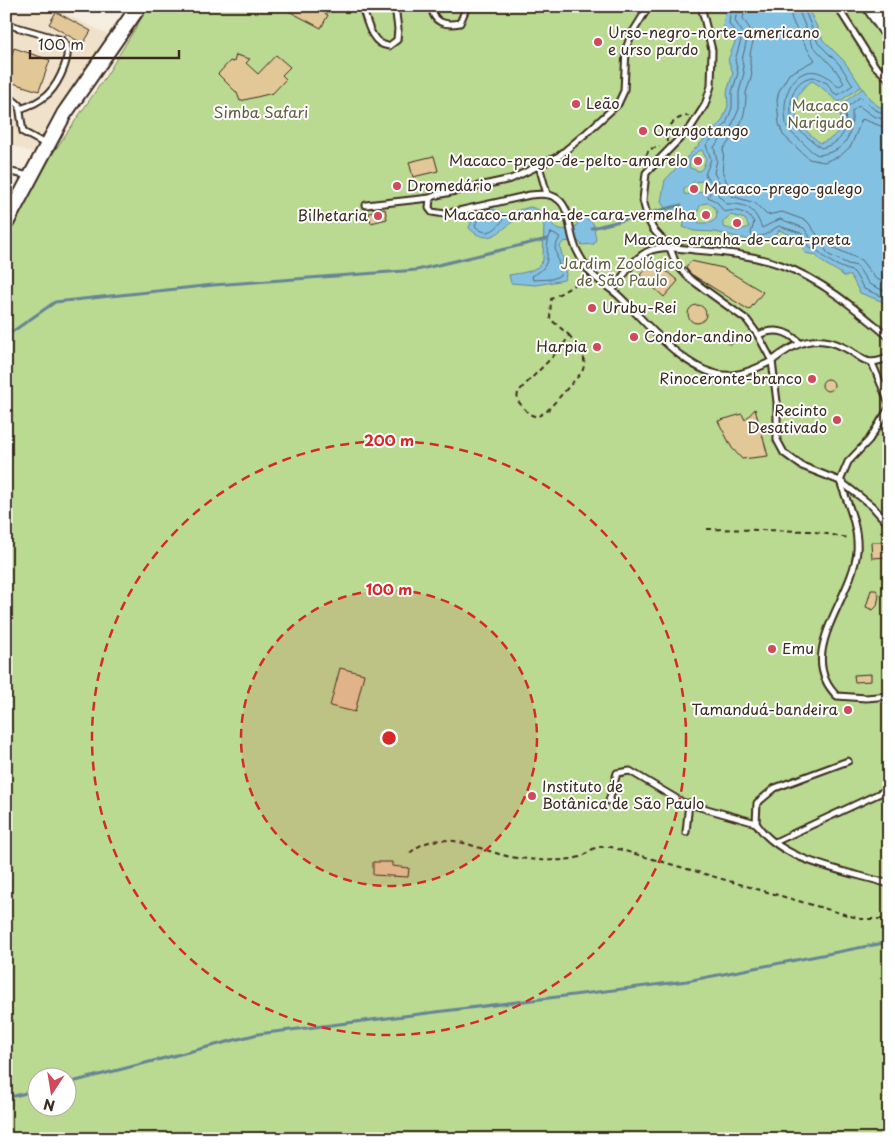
<svg xmlns="http://www.w3.org/2000/svg" width="895" height="1145" font-family="'Playpen Sans',sans-serif">
  <rect width="100%" height="100%" fill="#f6eee0"/>
  <filter id="ink" filterUnits="userSpaceOnUse"><feTurbulence type="fractalNoise" baseFrequency=".02" numOctaves="2"/><feDisplacementMap in="SourceGraphic" scale="10" xChannelSelector="R" yChannelSelector="G"/><feConvolveMatrix kernelMatrix="1 2 1 2 8 2 1 2 1" color-interpolation-filters="sRGB"/></filter>
  <g filter="url(#ink)">
    <polygon fill="#f0e2ca" points="6,6 49,6 111,36 54,111 34,153 6,144"/>
    <path fill="#bad991" stroke="#7a8258" fill-rule="evenodd" d="M149,6H862L889,47V1139H6V240L51,156L106,76ZM38,1078H68V1108H38Z"/>
    <g fill="#83c1e3" stroke="#668594" fill-rule="evenodd">
      <path d="M726,6H807L823,40L844,61L870,99L878,106L889,111V304L860,293L851,276H844C834,267 823,266 816,255L805,253L798,238L779,230L776,235L759,242L715,232L694,231L683,227L685,222L676,214L672,219L661,202L665,180L722,121L728,106L727,92L733,73L728,60L736,40L723,27ZM812,81C824,87 828,95 839,102L860,87L862,89L839,106C843,125 840,137 820,143L797,123C796,102 793,94 812,81ZM702,150L706,159L703,168L699,171L690,168C687,161 694,152 702,150ZM703,181L709,185C704,193 693,195 684,194V189L693,182ZM708,203C716,207 718,211 716,219L710,223H699L695,217L701,204ZM731,215L745,219L749,227L738,231L723,227V221Z"/>
      <path d="M530,207C557,213 543,235 575,228L579,220L587,219L593,223L596,239L594,244L582,245L577,240L563,242L560,246L566,275L564,280L536,285L511,283L509,275C521,273 538,272 543,260L544,221C511,197 500,259 469,228L474,214L493,209L505,214Z"/>
    </g>
    <g fill="none" stroke-linecap="round" stroke-linejoin="round">
      <g stroke="#58666d" stroke-width="1">
        <path d="M731,6L729,24L741,40L735,60L738,73L732,92V108L726,124L706,145L711,159L705,175L714,185L708,197L717,202L724,212C735,209 747,211 754,222L751,233L752,236C764,239 770,230 779,226L801,233L809,248L818,251C829,263 840,267 854,272L864,289L889,299"/>
        <path d="M738,6L735,21L747,39L742,60L744,73L739,92V109L731,127L714,147L717,160L714,173L720,183L718,195L727,204C748,203 755,210 762,228L780,219L804,228L813,242L823,246L829,255L848,264L857,266L869,284L889,293"/>
        <path d="M745,6L743,19C762,44 749,38 750,62C750,68 753,72 751,78C750,83 747,88 746,93C746,118 740,129 723,149C725,156 721,167 723,173C726,180 728,184 727,192L731,196L755,203L767,215L782,212L807,221L818,236L827,240L834,248L861,260L875,278L889,285"/>
        <path d="M789,6C790,23 806,47 815,60L789,74L779,91L777,100L779,124L783,135L809,159L824,162L840,156L851,146L862,119L889,129"/>
        <path d="M797,6L813,46L835,69L844,83L838,87C812,55 783,77 785,113C786,118 785,124 788,128C790,133 797,137 801,141C806,145 810,151 816,154C821,156 826,153 831,152C849,146 853,128 852,111L859,106L873,116L889,121"/>
        <path d="M803,6L818,43L840,65L853,85L838,95L833,92L827,83L814,77C790,78 787,109 794,126L821,148C845,142 847,130 845,109L860,97L875,110L889,115"/>
        <path d="M493,215L503,220C495,231 486,237 475,226L478,218Z"/>
        <path d="M551,233L560,237L555,247L561,275L552,279L533,280L532,276C557,264 541,251 551,233Z"/>
      </g>
      <g stroke="#668594" stroke-width="3">
        <polyline points="653,212 681,205"/>
        <polyline points="592,228 640,216"/>
        <polyline points="6,336 55,302 213,285 417,270 547,239"/>
        <polyline points="68,1083 258,1034 687,981 889,942"/>
        <polyline points="6,1098 38,1090"/>
      </g>
    </g>
    <g fill="#e2c797" stroke="#3b2a1e">
      <polygon points="279,6 312,6 328,15 321,28"/>
      <polygon points="56,12 91,31 83,44 49,24"/>
      <polygon points="14,48 50,60 39,91 6,81 6,72"/>
      <polygon points="236,55 250,59 246,63 258,74 276,55 290,67 282,75 286,79 273,93 240,101 237,93 218,74 230,61 234,62"/>
      <polygon points="434,156 438,171 413,177 409,162"/>
      <polygon points="385,209 387,219 371,223 369,213"/>
      <polygon points="653,260 678,281 664,297 640,275"/>
      <polygon points="691,261 723,268 763,292 749,310 691,274 686,268"/>
      <circle cx="697" cy="314" r="9"/>
      <circle cx="730" cy="338" r="6"/>
      <circle cx="828" cy="385" r="6"/>
      <polygon points="755,409 768,456 742,459 732,448 718,421 742,414 745,420"/>
      <polygon points="871,542 887,542 888,557 872,558"/>
      <polygon points="871,590 876,590 879,595 877,606 873,610 866,607"/>
      <polygon points="340,668 364,674 355,712 330,706"/>
      <polygon points="871,674 871,681 855,682 854,675"/>
      <polygon points="373,862 392,862 392,866 409,868 408,877 373,875"/>
    </g>
    <g fill="none" stroke-linecap="round" stroke-linejoin="round">
      <defs>
        <g id="service">
          <path d="M362,6C367,21 371,45 389,46L397,40L398,29L395,6"/>
          <path d="M432,6C432,23 446,26 460,23L467,6"/>
          <path d="M649,6L631,35L626,49L624,91L618,104L585,134L559,156L511,179L437,195L430,198L429,208L432,212L445,214L530,195C540,194 551,193 559,200C570,209 569,230 574,243C576,251 582,259 586,267C594,280 609,286 620,297C647,323 691,380 733,375C748,373 759,367 772,361L758,335L747,320L689,278L676,264L670,248L653,229L648,219L643,200L646,173L691,127L705,105L711,86L712,50L701,6"/>
          <polyline points="837,6 875,66 889,79"/>
          <path d="M6,24L62,40C76,51 58,84 48,94C39,102 30,106 20,109"/>
          <polyline points="6,94 19,105 23,132 47,145"/>
          <polyline points="539,166 547,194"/>
          <polyline points="6,171 30,176"/>
          <polyline points="366,205 430,198"/>
          <path d="M612,290C621,280 630,263 642,255C656,244 677,248 694,250C723,252 753,255 781,265C821,279 856,309 889,337"/>
          <path d="M758,335C774,328 786,330 799,342"/>
          <path d="M889,357C864,369 863,356 843,347C816,333 794,343 772,361L777,402V440L784,453L802,466L840,481L848,462L869,440L889,408"/>
          <polyline points="872,363 889,403"/>
          <path d="M840,481C847,502 859,527 857,551C853,598 794,654 837,696L866,698L889,696"/>
          <polyline points="840,481 872,506 889,525"/>
          <path d="M848,761L775,788L757,803L756,823C780,862 848,871 889,884"/>
          <polyline points="609,801 617,773 630,771 682,802 756,823"/>
          <polyline points="686,832 689,803"/>
          <polyline points="775,842 889,789"/>
        </g>
        <g id="secondary">
          <polyline points="870,6 889,34"/>
          <polyline points="6,223 64,114 139,6"/>
        </g>
      </defs>
      <use href="#service" stroke="#3b2a1e" stroke-width="9"/>
      <use href="#secondary" stroke="#3b2a1e" stroke-width="18"/>
      <g stroke="#3b2a1e" stroke-width="2" stroke-dasharray="5 4" stroke-linecap="butt">
        <path d="M667,142L666,132C671,123 678,116 689,116"/>
        <polyline points="643,164 649,149 660,147"/>
        <path d="M569,335C578,347 589,356 582,372L547,411L537,417L529,414L517,400L518,392L563,346L569,335L550,319L551,299L586,278"/>
        <polyline points="707,529 810,531 849,538"/>
        <path d="M410,853C442,823 482,854 518,858C536,860 559,862 576,858C592,855 586,845 611,847L861,919H889"/>
      </g>
      <use href="#service" stroke="#fff" stroke-width="5"/>
      <use href="#secondary" stroke="#fff" stroke-width="14"/>
    </g>
  </g>
  <circle cx="389" cy="738" r="148" fill="#d62828" fill-opacity=".12"/>
  <g fill="none" stroke="#d62828" stroke-width="2.5" stroke-dasharray="9 6">
    <circle cx="389" cy="738" r="148"/>
    <circle cx="389" cy="738" r="297"/>
  </g>
  <g fill="#d1495b" stroke="#fff" stroke-width="2">
    <circle cx="598" cy="42" r="5"/>
    <circle cx="576" cy="104" r="5"/>
    <circle cx="643" cy="131" r="5"/>
    <circle cx="698" cy="161" r="5"/>
    <circle cx="397" cy="186" r="5"/>
    <circle cx="694" cy="189" r="5"/>
    <circle cx="706" cy="215" r="5"/>
    <circle cx="378" cy="216" r="5"/>
    <circle cx="737" cy="223" r="5"/>
    <circle cx="592" cy="308" r="5"/>
    <circle cx="634" cy="337" r="5"/>
    <circle cx="597" cy="347" r="5"/>
    <circle cx="812" cy="379" r="5"/>
    <circle cx="837" cy="420" r="5"/>
    <circle cx="772" cy="649" r="5"/>
    <circle cx="848" cy="710" r="5"/>
    <circle cx="532" cy="796" r="5"/>
  </g>
  <g text-anchor="middle" stroke-width="4" stroke-linejoin="round" paint-order="stroke">
    <g font-size="15" fill="#3b2a1e" stroke="#fff" text-anchor="start">
      <text x="608" y="38">Urso-negro-norte-americano<tspan x="608" dy="17">e urso pardo</tspan></text>
      <text x="586" y="109">Leão</text>
      <text x="653" y="136">Orangotango</text>
      <text x="688" y="166" text-anchor="end">Macaco-prego-de-pelto-amarelo</text>
      <text x="407" y="191">Dromedário</text>
      <text x="704" y="194">Macaco-prego-galego</text>
      <text x="696" y="220" text-anchor="end">Macaco-aranha-de-cara-vermelha</text>
      <text x="368" y="221" text-anchor="end">Bilhetaria</text>
      <text x="737" y="245" text-anchor="middle">Macaco-aranha-de-cara-preta</text>
      <text x="602" y="313">Urubu-Rei</text>
      <text x="644" y="342">Condor-andino</text>
      <text x="587" y="352" text-anchor="end">Harpia</text>
      <text x="802" y="384" text-anchor="end">Rinoceronte-branco</text>
      <text x="827" y="416" text-anchor="end">Recinto<tspan x="827" dy="17">Desativado</tspan></text>
      <text x="782" y="654">Emu</text>
      <text x="838" y="715" text-anchor="end">Tamanduá-bandeira</text>
      <text x="542" y="792">Instituto de<tspan x="542" dy="17">Botânica de São Paulo</tspan></text>
    </g>
    <g font-size="15" fill="#615f40" stroke="#fff">
      <text x="820" y="111">Macaco<tspan x="820" dy="17">Narigudo</tspan></text>
      <text x="261" y="118">Simba Safari</text>
      <text x="622" y="269">Jardim Zoológico<tspan x="622" dy="17">de São Paulo</tspan></text>
    </g>
  </g>
  <circle cx="389" cy="738" r="8" fill="#d62828" stroke="#fff" stroke-width="2.5"/>
  <g font-size="15" text-anchor="middle" font-weight="bold" fill="#d62828" stroke="#fff" stroke-width="4" stroke-linejoin="round" paint-order="stroke">
    <text x="389" y="446">200 m</text>
    <text x="389" y="595">100 m</text>
  </g>
  <rect width="895" height="1145" fill="none" stroke="#fff" stroke-width="25"/>
  <rect x="12" y="12" width="870" height="1120" fill="none" stroke="#3b2a1e" stroke-width="2" filter="url(#ink)"/>
  <g transform="translate(52 1092) rotate(192)"><circle r="24" fill="#ffffff" stroke="#b1aaa5"/>
  <path d="M0-4L9 19L0 12L-9 19Z" fill="#d1495b"/>
  <text y="-8" font-size="14" font-weight="bold" text-anchor="middle" fill="#3b2a1e">N</text>
  </g>
  <path d="M30 50v8h149v-8" fill="none" stroke="#3b2a1e" stroke-width="2.5"/>
  <text x="38" y="50" font-size="15" fill="#3b2a1e" stroke="#ffffff" stroke-width="4" paint-order="stroke">100 m</text>
</svg>
